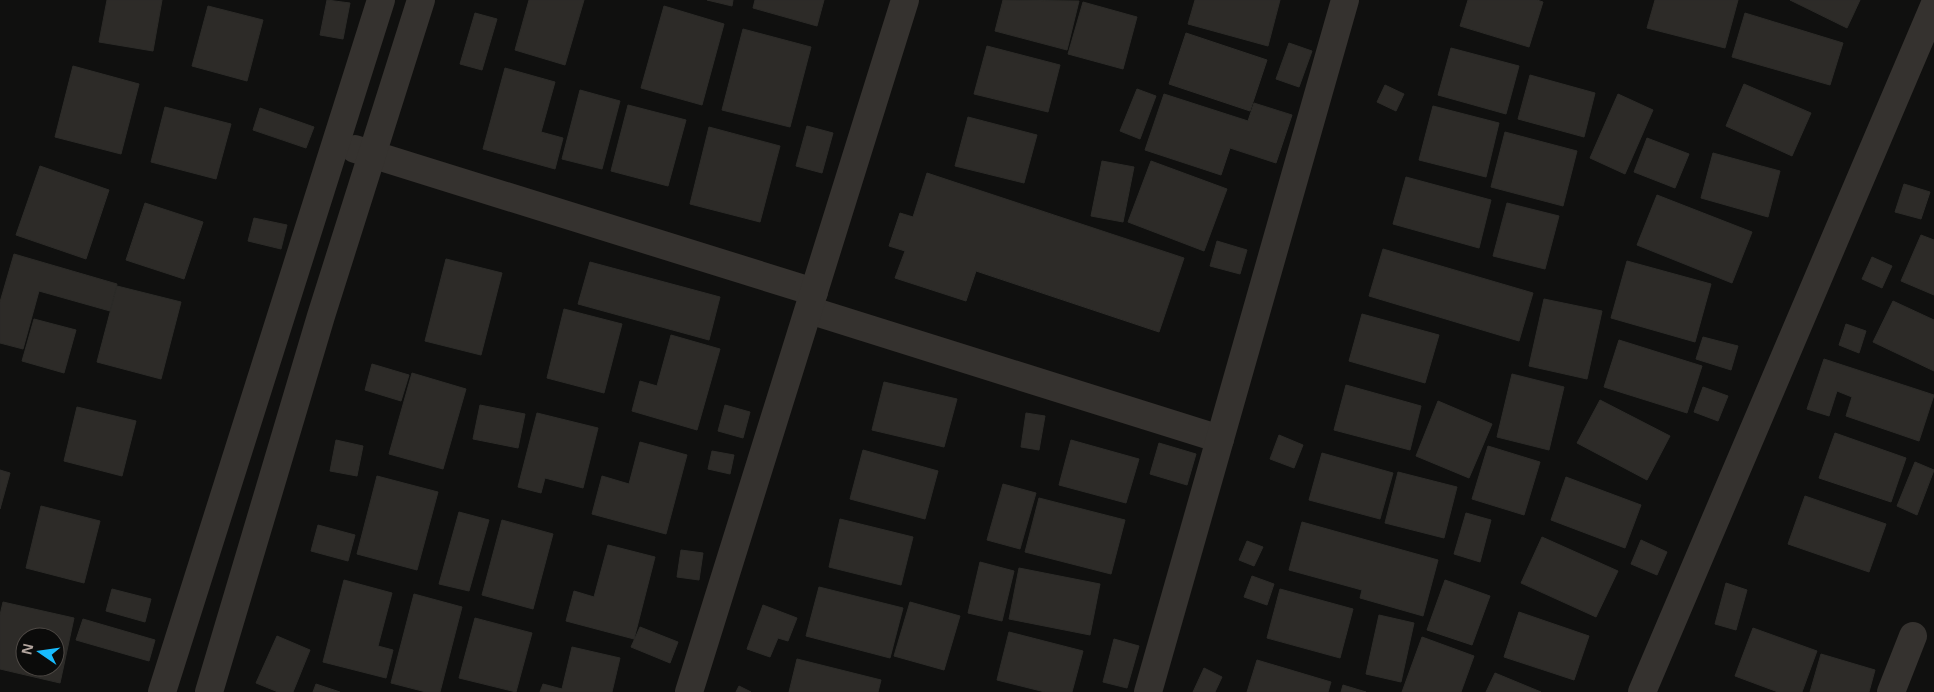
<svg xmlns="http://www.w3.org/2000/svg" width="1934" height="692" font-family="'Open Sans',sans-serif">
  <rect width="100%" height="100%" fill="#10100f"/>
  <g fill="#2d2b28" stroke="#2c2b28" fill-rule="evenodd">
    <polygon points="107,0 162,0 153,51 99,42"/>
    <polygon points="327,0 350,3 343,39 320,35"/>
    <polygon points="529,0 584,0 565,65 515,50"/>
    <polygon points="707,0 733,0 732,6"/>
    <polygon points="755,0 824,0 817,26 753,8"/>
    <polygon points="1003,0 1079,1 1067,50 995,31"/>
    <polygon points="1195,0 1280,0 1268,46 1188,24"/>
    <polygon points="1468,0 1537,0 1543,2 1529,47 1460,26"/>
    <polygon points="1655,0 1738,0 1725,48 1647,28"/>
    <polygon points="1790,0 1860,0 1847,28"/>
    <polygon points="1083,2 1137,17 1123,69 1068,54"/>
    <polygon points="208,6 263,20 247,81 192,66"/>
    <polygon points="664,6 724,24 702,105 641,88"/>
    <polygon points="475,13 497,19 482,70 460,64"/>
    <polygon points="1745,13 1843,43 1830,85 1732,57"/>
    <polygon points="743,29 811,47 790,127 722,110"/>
    <polygon points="1186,33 1267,60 1250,111 1169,84"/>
    <polygon points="1289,43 1312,51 1299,87 1276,79"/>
    <polygon points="987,46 1060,65 1048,112 974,94"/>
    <polygon points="1451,48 1519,66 1506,114 1438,95"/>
    <polygon points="73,66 139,84 121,154 55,137"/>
    <polygon points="505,68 555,82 541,132 563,138 555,169 483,149"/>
    <polygon points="1530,75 1595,93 1584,137 1518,119"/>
    <polygon points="1744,84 1811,113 1792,156 1726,126"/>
    <polygon points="1385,85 1404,94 1396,111 1377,102"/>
    <polygon points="1137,89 1156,96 1140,139 1120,131"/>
    <polygon points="580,90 620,101 602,169 562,159"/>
    <polygon points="1164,94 1248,121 1254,103 1292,115 1276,163 1230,148 1221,175 1145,150"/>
    <polygon points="1618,94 1653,110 1625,174 1590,158"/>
    <polygon points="628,105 686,120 668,186 611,171"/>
    <polygon points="1433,106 1499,123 1486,177 1419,160"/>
    <polygon points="165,107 231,124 216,179 151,162"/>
    <polygon points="260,108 314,127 306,148 253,130"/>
    <polygon points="968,117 1037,135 1024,183 955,166"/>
    <polygon points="807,126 833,133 822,173 796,166"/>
    <polygon points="709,127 780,146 760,222 690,204"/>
    <polygon points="1505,132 1577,151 1563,206 1491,187"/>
    <polygon points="1647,138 1689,154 1675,188 1634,172"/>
    <polygon points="1713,153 1780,171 1768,217 1701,198"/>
    <polygon points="1102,161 1134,167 1123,222 1091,216"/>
    <polygon points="1151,161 1227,189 1204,251 1128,222"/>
    <polygon points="40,166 109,190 86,259 16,235"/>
    <polygon points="927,173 1184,258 1159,332 976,271 966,301 895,278 905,251 889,246 900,213 913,217"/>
    <polygon points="1406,177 1491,200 1479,248 1393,224"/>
    <polygon points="1904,184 1930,192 1921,219 1895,212"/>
    <polygon points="1657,195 1752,232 1732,283 1637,245"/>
    <polygon points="145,203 203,222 184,279 126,260"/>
    <polygon points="1507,203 1559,216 1545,269 1493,256"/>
    <polygon points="254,218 287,225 281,249 248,241"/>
    <polygon points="1921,235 1934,240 1934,295 1901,281"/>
    <polygon points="1217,241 1247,250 1240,274 1210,266"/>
    <polygon points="1383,249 1533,293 1519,341 1369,296"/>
    <polygon points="14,254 117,284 110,311 39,291 23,349 0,343 0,302"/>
    <polygon points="1872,257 1892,266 1882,288 1862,279"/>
    <polygon points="446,259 502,273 481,355 425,341"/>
    <polygon points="1627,261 1711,284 1695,342 1611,318"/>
    <polygon points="590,262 720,297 709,340 578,304"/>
    <polygon points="117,286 181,302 161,379 97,362"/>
    <polygon points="1544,299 1602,311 1587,379 1529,366"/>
    <polygon points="1893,301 1934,320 1934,371 1873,342"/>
    <polygon points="564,309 622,324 604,393 547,378"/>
    <polygon points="1362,314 1439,335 1425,383 1349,361"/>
    <polygon points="34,319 76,330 64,373 22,361"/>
    <polygon points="1846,324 1866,331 1859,353 1839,345"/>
    <polygon points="671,335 720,349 697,430 632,411 640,381 657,386"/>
    <polygon points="1703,337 1738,346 1731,370 1696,359"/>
    <polygon points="1619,340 1702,366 1687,413 1604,387"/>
    <polygon points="1824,359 1934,395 1919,441 1846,416 1852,397 1837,391 1829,416 1807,409"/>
    <polygon points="372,364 409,375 401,401 365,390"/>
    <polygon points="412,373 466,389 443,469 389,454"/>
    <polygon points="1512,374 1564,387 1549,450 1497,437"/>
    <polygon points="884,382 957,399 944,447 872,430"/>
    <polygon points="1346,385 1421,406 1410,450 1334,430"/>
    <polygon points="1703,387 1728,396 1718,421 1694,412"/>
    <polygon points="1600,400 1670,436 1647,480 1577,443"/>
    <polygon points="1438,401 1492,424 1469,478 1416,456"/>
    <polygon points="480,405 525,414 518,448 473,439"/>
    <polygon points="725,405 750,412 743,438 718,431"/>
    <polygon points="77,407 136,421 122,476 64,461"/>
    <polygon points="537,413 598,428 583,488 545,478 541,493 518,487"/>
    <polygon points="1026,413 1045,416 1039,450 1021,447"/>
    <polygon points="1835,433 1906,458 1891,502 1819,478"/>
    <polygon points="1279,435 1303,445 1294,468 1270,459"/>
    <polygon points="336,440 363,446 357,476 330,471"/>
    <polygon points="1071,440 1139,459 1126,503 1059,485"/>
    <polygon points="640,442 687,455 666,534 592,514 602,476 629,484"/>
    <polygon points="1159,443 1196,454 1187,485 1150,474"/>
    <polygon points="1488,446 1540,462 1524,515 1472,499"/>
    <polygon points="863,450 938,471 925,519 850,499"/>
    <polygon points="712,451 734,455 730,474 708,469"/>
    <polygon points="1322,453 1393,473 1380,519 1309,500"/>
    <polygon points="1915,462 1934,470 1917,515 1897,506"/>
    <polygon points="0,470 10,473 0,509"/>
    <polygon points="1398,472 1457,487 1444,538 1385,523"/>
    <polygon points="377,476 438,492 417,570 357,554"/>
    <polygon points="1566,477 1641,505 1625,548 1551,520"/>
    <polygon points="1003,484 1036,493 1020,549 987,540"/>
    <polygon points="1805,496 1886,524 1869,572 1788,544"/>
    <polygon points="1039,498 1125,520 1111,574 1025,552"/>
    <polygon points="41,506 100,521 84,583 26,568"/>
    <polygon points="459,512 489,520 469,591 439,584"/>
    <polygon points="1466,513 1491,520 1480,562 1454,554"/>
    <polygon points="840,519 913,537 901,585 829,567"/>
    <polygon points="502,520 553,534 533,609 482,595"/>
    <polygon points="1302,522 1438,560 1423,616 1360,598 1362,590 1289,570"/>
    <polygon points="318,525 355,535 348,561 311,551"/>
    <polygon points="1542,537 1618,571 1596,617 1521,583"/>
    <polygon points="1641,540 1667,552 1657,575 1631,564"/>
    <polygon points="1247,541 1263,547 1254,566 1239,560"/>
    <polygon points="608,545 655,557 634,639 566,621 574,591 594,597"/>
    <polygon points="681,550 703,553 699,580 677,577"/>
    <polygon points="980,562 1014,571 1002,621 968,613"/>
    <polygon points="1019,568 1100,584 1090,635 1009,619"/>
    <polygon points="1252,576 1274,584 1267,605 1244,597"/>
    <polygon points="344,580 392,593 378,646 393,650 386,678 323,662"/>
    <polygon points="1445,580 1490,596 1472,645 1427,630"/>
    <polygon points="1726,583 1747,590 1736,630 1715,624"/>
    <polygon points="819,587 903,608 890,658 806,636"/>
    <polygon points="112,589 151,599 145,622 106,611"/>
    <polygon points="1280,589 1353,609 1340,658 1267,638"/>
    <polygon points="414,594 462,607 440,692 426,692 391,683"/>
    <path d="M3,602L74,618L60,683L0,669V615ZM25,637H55V667H25Z"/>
    <polygon points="910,602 960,616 944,670 894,656"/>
    <polygon points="763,605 797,618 788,641 778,638 770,657 747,649"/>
    <polygon points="1519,612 1589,636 1574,680 1504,657"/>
    <polygon points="1379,615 1414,623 1401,682 1366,674"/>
    <polygon points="475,618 532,633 516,692 459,678"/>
    <polygon points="83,619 155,640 149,661 76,640"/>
    <polygon points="640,627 678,642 670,663 631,647"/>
    <polygon points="1753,628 1817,651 1802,692 1778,692 1735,676"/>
    <polygon points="1009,632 1083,651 1072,692 1045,692 997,680"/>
    <polygon points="277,636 310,650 293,692 278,692 256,683"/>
    <polygon points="1422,637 1474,656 1461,692 1402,692"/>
    <polygon points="1114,639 1139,646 1127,688 1103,682"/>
    <polygon points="572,647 620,658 612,692 540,692 543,684 562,689"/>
    <polygon points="1821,654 1875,670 1869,692 1810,692"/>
    <polygon points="797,659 881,680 878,692 789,692"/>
    <polygon points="1257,660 1331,682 1328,692 1247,692"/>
    <polygon points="1204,668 1222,677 1215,692 1193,692"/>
    <polygon points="1495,673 1541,692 1486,692"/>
    <polygon points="316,684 340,692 313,692"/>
    <polygon points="1343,685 1366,692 1341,692"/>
    <polygon points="739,686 751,692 736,692"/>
  </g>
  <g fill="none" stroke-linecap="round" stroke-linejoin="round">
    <g stroke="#35322f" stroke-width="28">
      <polyline points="355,149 814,292"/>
      <polyline points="809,310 1220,439"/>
      <polyline points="162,692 381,0"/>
      <polyline points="209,692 321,316 421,0"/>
      <polyline points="689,692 905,0"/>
      <polyline points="1148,692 1345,0"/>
      <polyline points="1642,692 1934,6"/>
      <polyline points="1891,692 1913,636"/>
    </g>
  </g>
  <g transform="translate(40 652) rotate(283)"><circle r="24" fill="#0b0b0a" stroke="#4e4945"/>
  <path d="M0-4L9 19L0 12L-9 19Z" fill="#18bcfe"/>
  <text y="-8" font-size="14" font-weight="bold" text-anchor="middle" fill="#b2a59e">N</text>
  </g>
</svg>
